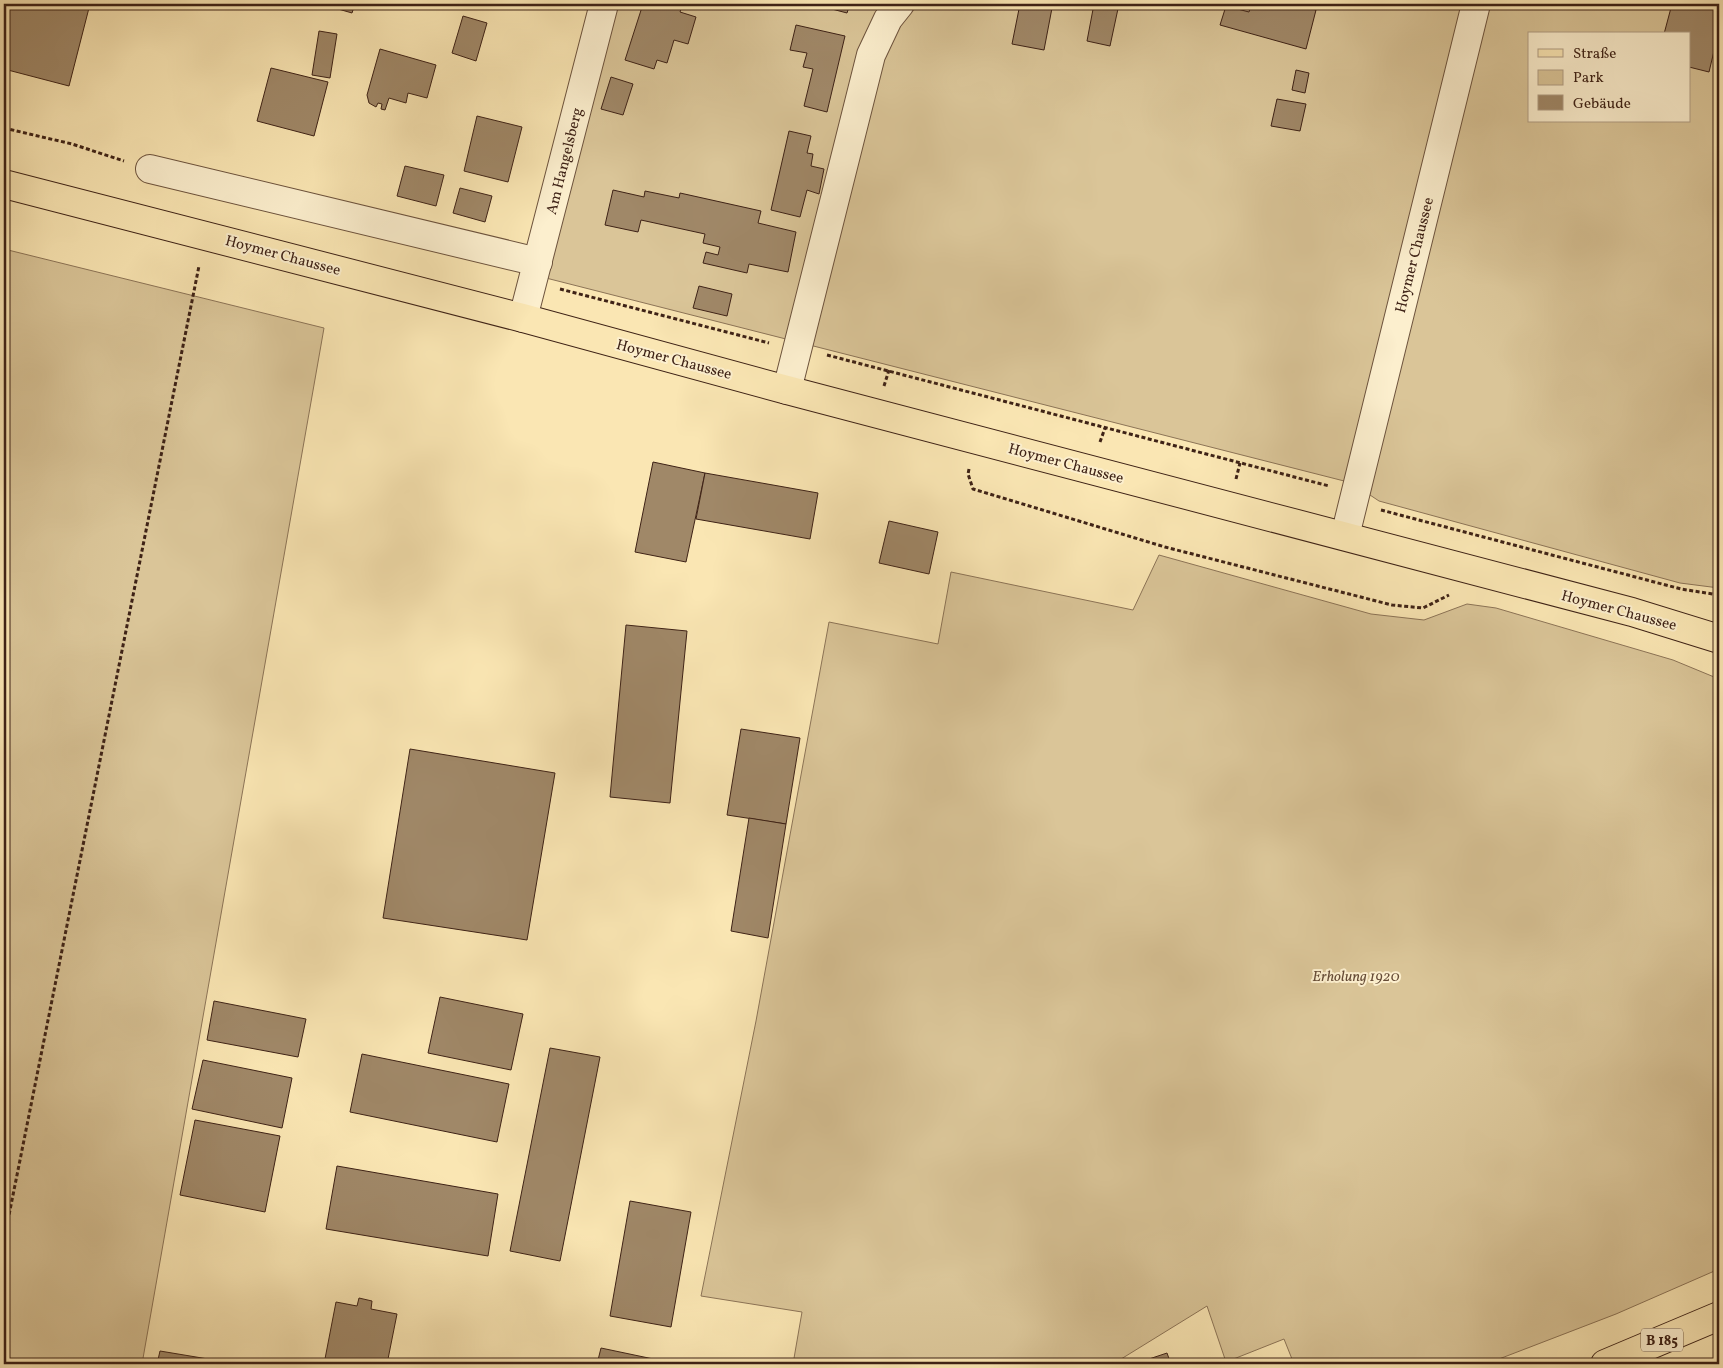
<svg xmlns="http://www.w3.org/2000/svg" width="1723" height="1368" font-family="Vollkorn,serif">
  <rect width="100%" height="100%" fill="#fae6b3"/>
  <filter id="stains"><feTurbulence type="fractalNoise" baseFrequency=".004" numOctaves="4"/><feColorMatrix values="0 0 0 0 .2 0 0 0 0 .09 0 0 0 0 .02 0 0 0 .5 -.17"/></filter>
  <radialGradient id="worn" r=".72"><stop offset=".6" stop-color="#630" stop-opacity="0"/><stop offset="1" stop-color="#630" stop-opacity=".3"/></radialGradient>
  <g fill="#dac598" stroke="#8c7457" fill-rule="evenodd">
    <path d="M618,4H1719V588L1680,583L1379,501L1352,483L546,278ZM1529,34H1689V121H1529Z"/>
    <polygon points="4,249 324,328 142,1364 4,1364"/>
    <polygon points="1159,555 1371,614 1424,620 1467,604 1496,608 1673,660 1719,679 1719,1269 1616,1314 1486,1364 1294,1364 1284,1339 1226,1362 1207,1306 1113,1364 793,1364 802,1312 701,1296 756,1021 829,622 938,644 951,572 1133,610"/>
  </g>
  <g fill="#a08868" stroke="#3e2216">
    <polygon points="4,4 90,4 69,86 4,69"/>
    <polygon points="321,4 355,4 352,13"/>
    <polygon points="643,4 683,4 680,12 696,17 688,44 674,40 667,63 657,60 654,69 625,60"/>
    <polygon points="813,4 850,4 847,13"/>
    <polygon points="1020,4 1052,8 1044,50 1012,44"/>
    <polygon points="1094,4 1119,4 1110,46 1087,41"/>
    <polygon points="1251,4 1294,4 1316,10 1306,49 1220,25 1226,6 1249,12"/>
    <polygon points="1672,4 1719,4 1719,30 1709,72 1689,67 1689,34 1664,34"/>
    <polygon points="463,16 487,23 476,61 452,53"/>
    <polygon points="796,25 845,36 827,112 804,106 813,69 803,67 807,53 790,50"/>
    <polygon points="319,31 337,34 330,78 312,75"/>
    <polygon points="380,49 436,65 427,98 408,93 406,103 389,98 385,110 381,109 382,104 378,103 376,107 369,103 367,95"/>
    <polygon points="271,68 328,82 314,136 257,121"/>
    <polygon points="1296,70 1309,73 1305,93 1292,90"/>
    <polygon points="611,77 633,84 623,115 601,109"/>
    <polygon points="1277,99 1306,104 1300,131 1271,126"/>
    <polygon points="477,116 522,127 508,182 464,171"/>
    <polygon points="789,131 811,136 807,153 813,154 811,166 824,169 819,194 807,190 800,217 771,210"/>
    <polygon points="405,166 444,175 436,206 397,196"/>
    <polygon points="460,188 492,196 485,222 453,213"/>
    <polygon points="613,190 644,197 645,191 679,198 680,193 761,211 758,223 796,232 788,272 749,264 747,273 703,263 706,252 718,255 720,247 703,243 705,234 641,220 638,232 605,225"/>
    <polygon points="699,286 732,294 727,316 693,308"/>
    <polygon points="653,462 705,473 686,562 635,552"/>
    <polygon points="705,473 818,493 810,539 696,519"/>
    <polygon points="889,521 938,532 929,574 879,563"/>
    <polygon points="626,625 687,631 670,803 610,797"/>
    <polygon points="741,729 800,738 786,824 727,815"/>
    <polygon points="410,749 555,773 527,940 383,918"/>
    <polygon points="749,818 786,824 768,938 731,931"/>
    <polygon points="440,997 523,1014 511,1070 428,1053"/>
    <polygon points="214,1001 306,1019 298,1057 207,1040"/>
    <polygon points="550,1048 600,1057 560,1261 510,1251"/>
    <polygon points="362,1054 509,1084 497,1142 350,1112"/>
    <polygon points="203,1060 292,1078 282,1128 192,1109"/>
    <polygon points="195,1120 280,1136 265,1212 180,1195"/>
    <polygon points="337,1166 498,1194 488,1256 326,1229"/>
    <polygon points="630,1201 691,1212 671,1327 610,1316"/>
    <polygon points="359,1298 372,1301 371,1309 397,1314 387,1364 324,1364 336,1302 357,1306"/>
    <polygon points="601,1348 658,1360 657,1364 597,1364"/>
    <polygon points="160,1351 238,1364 157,1364"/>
    <polygon points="1167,1353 1171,1364 1134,1364"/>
  </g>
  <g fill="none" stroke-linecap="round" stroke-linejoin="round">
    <defs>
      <g id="minor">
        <polyline points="150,169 538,262"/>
        <polyline points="523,318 604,4"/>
        <polyline points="787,390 871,55 888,19 900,4"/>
        <polyline points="1345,536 1476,4"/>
      </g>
      <g id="major">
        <polyline points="4,184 523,318 787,390 1632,612 1719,639"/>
        <polyline points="1605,1364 1719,1316"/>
      </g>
    </defs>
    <use href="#minor" stroke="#6d533d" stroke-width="30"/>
    <use href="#major" stroke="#3e2216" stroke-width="30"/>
    <g stroke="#3e2216" stroke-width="3" stroke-dasharray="4 2.5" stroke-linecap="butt">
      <polyline points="4,128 72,144 124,161"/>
      <polyline points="560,289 769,343"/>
      <polyline points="827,355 1329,486"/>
      <polyline points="884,386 889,370"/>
      <polyline points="1100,442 1105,428"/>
      <polyline points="969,469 968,474 973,489 1165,547 1392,605 1423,608 1449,595"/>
      <polyline points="1236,479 1240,463"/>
      <polyline points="1381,510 1681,589 1719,595"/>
      <polyline points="4,1240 199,266"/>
    </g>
    <use href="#minor" stroke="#fcefce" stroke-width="28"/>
    <use href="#major" stroke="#fae6b3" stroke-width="28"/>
  </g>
  <g text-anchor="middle" stroke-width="4" stroke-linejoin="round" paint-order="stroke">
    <rect fill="#fcefce" stroke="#77604d" stroke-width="1" x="1641" y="1328.5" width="42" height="23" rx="4"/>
    <g font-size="14" font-weight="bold" fill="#3e2216">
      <text x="1662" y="1345">B 185</text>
    </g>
    <g font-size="15" fill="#3e2216" stroke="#fcefce">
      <text transform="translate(564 161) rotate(-76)" y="5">Am Hangelsberg</text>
      <text transform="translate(283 255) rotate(15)" y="5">Hoymer Chaussee</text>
      <text transform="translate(1414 255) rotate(-76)" y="5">Hoymer Chaussee</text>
      <text transform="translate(674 359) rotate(15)" y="5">Hoymer Chaussee</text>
      <text transform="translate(1066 463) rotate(15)" y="5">Hoymer Chaussee</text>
      <text transform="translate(1619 610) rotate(15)" y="5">Hoymer Chaussee</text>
    </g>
    <g font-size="15" font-style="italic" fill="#654b36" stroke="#fcefce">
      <text x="1356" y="981">Erholung 1920</text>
    </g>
  </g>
  <rect width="1723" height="1368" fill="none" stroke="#fae6b3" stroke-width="20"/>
  <rect x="5" y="5" width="1713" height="1358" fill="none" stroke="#3e2216" stroke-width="2.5"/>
  <rect x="10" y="10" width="1703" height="1348" fill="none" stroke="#3e2216"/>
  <rect x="1528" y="32" width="162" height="90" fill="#fcefce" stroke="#b09d84"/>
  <rect x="1538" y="49" width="25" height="8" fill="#fae6b3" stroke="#b09d84"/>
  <text x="1573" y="58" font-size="15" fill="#3e2216">Straße</text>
  <rect x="1538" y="70" width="25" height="15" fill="#dac598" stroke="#b09d84"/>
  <text x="1573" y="82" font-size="15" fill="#3e2216">Park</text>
  <rect x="1538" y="95" width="25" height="15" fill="#a08868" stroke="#b09d84"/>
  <text x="1573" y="108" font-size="15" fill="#3e2216">Gebäude</text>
  <rect width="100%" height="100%" filter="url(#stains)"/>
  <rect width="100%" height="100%" fill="url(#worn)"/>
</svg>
